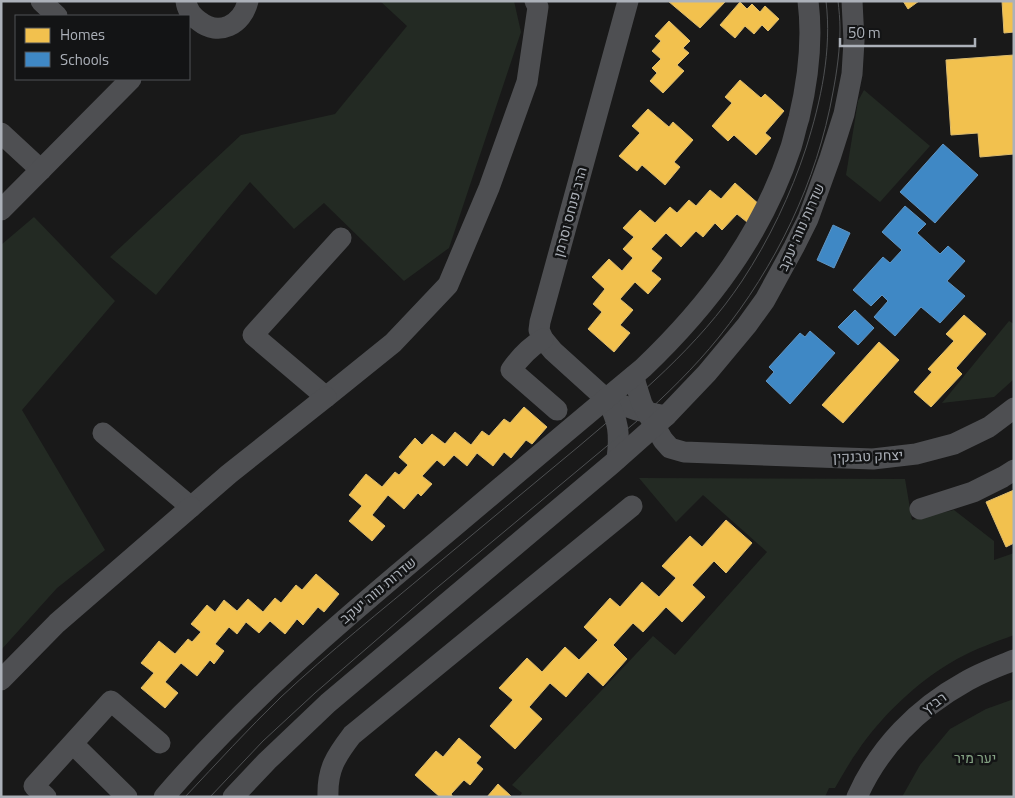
<svg xmlns="http://www.w3.org/2000/svg" width="1015" height="798" font-family="'Titillium Web',Heebo,sans-serif">
  <rect width="100%" height="100%" fill="#191919"/>
  <g fill="#232a23">
    <polygon points="380,1 514,1 521,32 449,248 404,281 324,203 294,229 250,182 156,295 110,257 241,135 335,114 407,26"/>
    <polygon points="864,90 930,146 880,202 846,175 858,101"/>
    <polygon points="34,217 115,301 22,410 105,550 57,588 1,650 1,245"/>
    <polygon points="1009,321 1014,324 1014,379 994,397 942,403"/>
    <path d="M639,478L905,479L912,520L954,510L994,541V560L1014,553V635C995,642 975,649 957,659C918,681 882,715 857,752C849,763 842,776 835,788H829L825,797H519L522,793L512,785L653,636L675,655L767,552L703,495L676,522Z"/>
    <polygon points="1014,699 1014,797 902,797 920,765 950,729 986,709"/>
  </g>
  <g fill="#f2c14e" stroke="#ddbc6e">
    <polygon points="668,1 726,1 700,28"/>
    <polygon points="903,1 919,1 908,9"/>
    <polygon points="1002,1 1014,1 1014,32 1004,33"/>
    <polygon points="740,2 747,9 752,4 760,12 765,6 779,19 768,31 762,25 754,34 745,26 735,38 720,25"/>
    <polygon points="669,21 690,41 683,48 689,53 677,65 684,71 663,93 650,81 657,73 652,68 661,59 652,51 661,41 655,36"/>
    <polygon points="1014,55 1014,154 980,157 978,133 951,135 946,60"/>
    <polygon points="740,80 761,98 765,94 784,111 765,133 771,138 756,155 734,135 728,141 712,126 732,103 725,97"/>
    <polygon points="648,109 669,127 673,122 693,140 674,162 680,167 665,185 642,165 637,171 619,156 640,133 632,126"/>
    <polygon points="735,183 761,206 747,222 737,214 722,230 715,223 703,237 696,231 681,247 666,233 651,249 662,258 651,271 661,279 648,294 635,282 620,299 633,310 620,325 630,333 614,352 588,329 602,312 593,304 605,289 592,277 609,259 622,271 633,258 623,249 634,237 623,228 640,210 655,223 670,207 677,213 689,200 696,206 710,190 721,199"/>
    <polygon points="964,315 986,334 956,368 962,374 931,407 914,392 932,372 928,369 954,341 946,334"/>
    <polygon points="879,342 899,360 843,423 822,405"/>
    <polygon points="524,407 547,427 532,444 526,440 511,458 504,452 493,466 477,453 467,466 454,455 444,466 437,460 422,476 432,484 421,496 418,493 404,509 388,495 372,515 385,526 372,541 349,521 362,506 349,495 366,474 382,487 395,472 399,475 408,465 399,457 415,438 422,445 432,434 445,444 455,432 471,445 482,431 489,436 504,419 510,423"/>
    <polygon points="1014,490 1014,543 1006,547 986,502"/>
    <polygon points="726,520 752,543 726,573 714,561 692,585 705,597 682,622 666,607 643,632 633,623 613,645 627,659 603,686 588,672 566,697 550,683 529,707 542,719 515,749 490,726 513,700 499,688 527,658 542,672 565,647 579,660 598,640 584,627 610,598 620,607 642,582 659,597 676,578 662,566 690,536 702,547"/>
    <polygon points="316,574 339,594 324,612 318,607 303,625 297,619 285,634 270,621 259,633 246,622 237,634 229,627 215,644 224,651 214,664 210,660 197,676 181,663 165,682 178,693 165,708 141,688 154,673 141,663 159,641 175,654 188,639 192,642 201,632 191,624 207,605 215,612 224,600 237,611 248,599 263,612 275,598 281,603 296,585 302,590"/>
    <polygon points="459,738 481,757 476,763 483,769 470,785 464,780 451,794 453,797 440,797 415,775 436,751 443,757"/>
    <polygon points="498,784 511,796 510,797 487,797"/>
  </g>
  <g fill="#3f88c5" stroke="#6094c1">
    <polygon points="943,144 978,175 935,223 900,192"/>
    <polygon points="905,206 926,224 917,233 940,254 948,246 965,261 947,281 965,296 940,323 921,307 895,336 874,317 888,301 882,295 871,306 853,290 883,257 890,263 902,250 882,232"/>
    <polygon points="833,225 850,233 834,268 817,260"/>
    <polygon points="855,310 874,328 858,345 838,327"/>
    <polygon points="810,331 835,353 790,404 766,381 774,372 769,367 800,333 805,337"/>
  </g>
  <g fill="none" stroke-linecap="round" stroke-linejoin="round">
    <g stroke="#4e4f52" stroke-width="21">
      <polyline points="41,1 57,16"/>
      <path d="M186,1C187,10 192,16 199,21C219,37 242,25 248,1"/>
      <polyline points="628,1 540,322 539,330 543,339 553,351 606,399 636,410 666,416"/>
      <polyline points="1,133 41,170"/>
      <polyline points="1,210 131,79"/>
      <polyline points="341,238 253,335 326,397 393,343 448,285 489,188 527,82 538,7 535,1"/>
      <path d="M543,339C530,347 520,357 511,370L557,410"/>
      <polyline points="634,376 636,385 642,404 663,440 670,448 684,452 873,459 916,454 954,444 989,427 1014,408"/>
      <path d="M606,399C619,420 620,435 617,459"/>
      <polyline points="103,433 191,507 229,474 326,397"/>
      <polyline points="920,509 973,492 1003,477 1014,470"/>
      <polyline points="1,680 57,623 191,507"/>
      <polyline points="73,744 127,797"/>
      <polyline points="46,797 34,786 111,701 160,743"/>
      <path d="M164,797C247,701 340,622 437,541C506,483 574,425 643,368C709,305 762,235 791,147C794,137 796,127 799,118C808,80 813,40 808,1"/>
      <polyline points="233,797 267,761 328,703 613,463 666,416 707,373 747,325 765,300 794,247 808,219 830,158 844,114 852,74 854,41 852,1"/>
      <path d="M328,797C327,769 336,756 352,735L632,506"/>
      <path d="M857,797C879,747 918,708 965,682C980,673 997,667 1014,660"/>
    </g>
    <g stroke="#4e5052" stroke-width="1">
      <path d="M185,797C217,763 248,729 281,697C329,652 381,611 431,569C480,528 529,488 578,447C637,397 698,347 742,281C769,240 791,194 806,148C821,101 832,50 826,1"/>
      <path d="M210,797L263,741L315,693L433,591L637,421C666,395 694,368 719,337C776,266 817,182 833,92C837,71 840,49 840,28C840,19 839,10 838,1"/>
    </g>
  </g>
  <g text-anchor="middle" stroke-width="5" stroke-linejoin="round" paint-order="stroke">
    <g font-size="14" fill="#acb1b9" stroke="#131415">
      <text transform="translate(570 212) rotate(-75)" y="5">הרב פנחס וסרמן</text>
      <text transform="translate(801 227) rotate(-66)" y="5">שדרות נווה יעקב</text>
      <text transform="translate(868 456) rotate(-2)" y="5">יצחק טבנקין</text>
      <text transform="translate(378 590) rotate(-40)" y="5">שדרות נווה יעקב</text>
      <text transform="translate(934 703) rotate(-36)" y="5">רביץ</text>
    </g>
    <g font-size="14" fill="#85a384" stroke="#131415">
      <text x="975" y="763">יער מיר</text>
    </g>
  </g>
  <rect width="1015" height="798" fill="none" stroke="#acb1b9" stroke-width="5"/>
  <rect x="15" y="15" width="175" height="65" fill="#131415" stroke="#505357"/>
  <rect x="25" y="28" width="25" height="15" fill="#f2c14e" stroke="#505357"/>
  <text x="60" y="40" font-size="15" fill="#acb1b9">Homes</text>
  <rect x="25" y="52" width="25" height="15" fill="#3f88c5" stroke="#505357"/>
  <text x="60" y="65" font-size="15" fill="#acb1b9">Schools</text>
  <path d="M840 38v8h135v-8" fill="none" stroke="#acb1b9" stroke-width="2.5"/>
  <text x="848" y="38" font-size="15" fill="#acb1b9" stroke="#131415" stroke-width="4" paint-order="stroke">50 m</text>
</svg>
